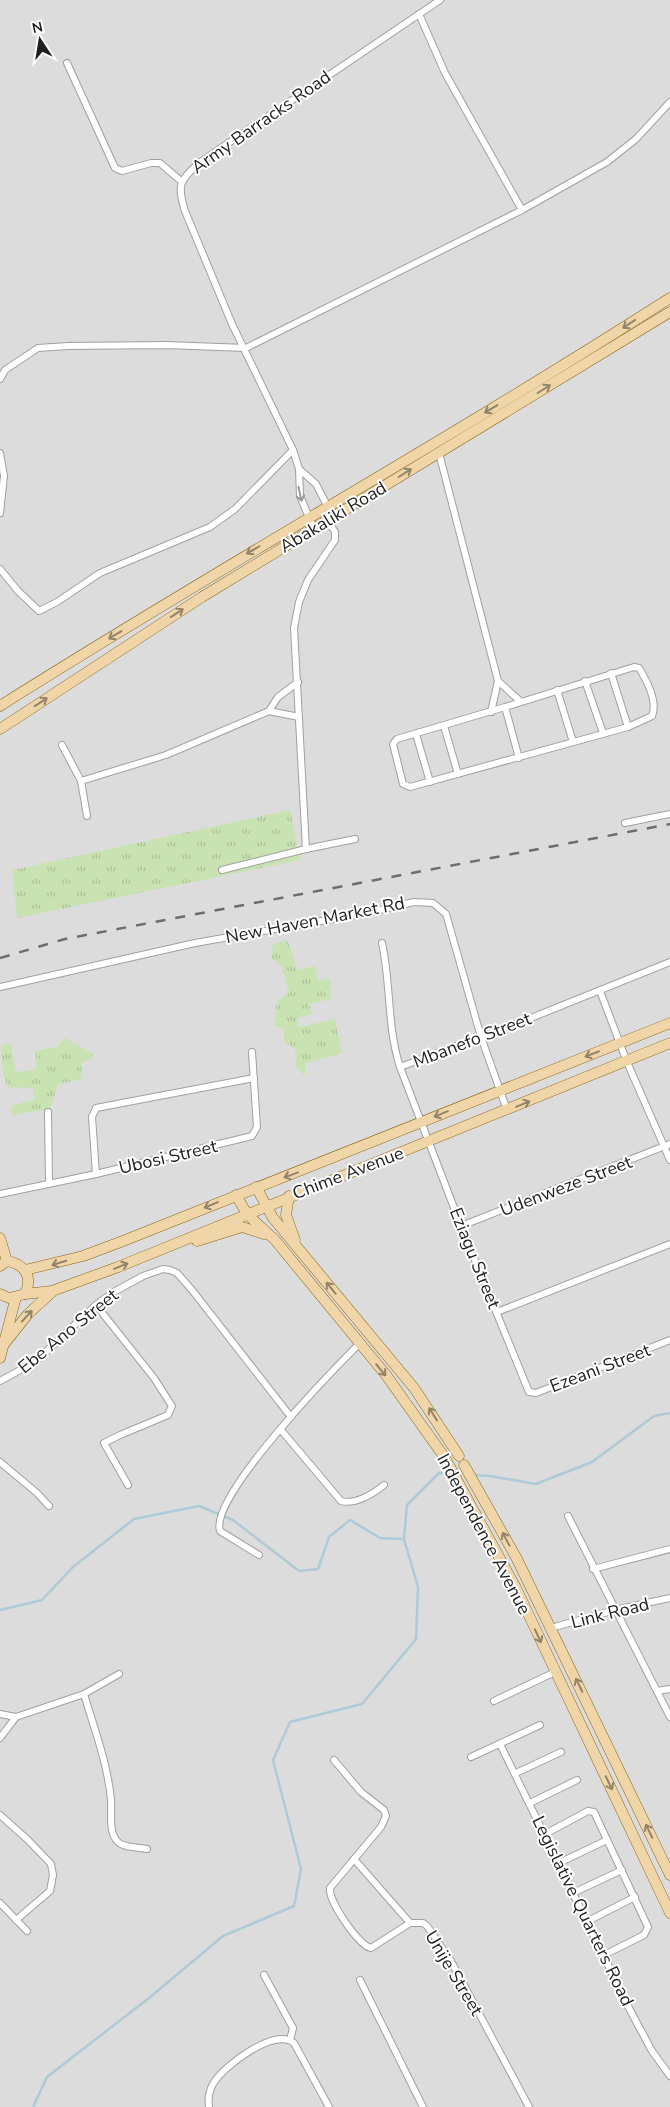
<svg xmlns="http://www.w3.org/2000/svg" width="670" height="2107" font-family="'Nunito Sans',sans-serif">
  <defs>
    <pattern id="grass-tufts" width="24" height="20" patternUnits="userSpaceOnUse" patternTransform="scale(1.25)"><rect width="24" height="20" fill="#c8e2b2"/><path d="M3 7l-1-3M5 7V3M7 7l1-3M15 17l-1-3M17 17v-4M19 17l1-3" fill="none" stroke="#abc199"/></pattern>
  </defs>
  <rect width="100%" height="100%" fill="#eeece6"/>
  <rect fill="#dddcdc" x="0" y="0" width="670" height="2107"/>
  <g fill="url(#grass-tufts)">
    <polygon points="290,810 300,860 17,918 12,870"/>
    <polygon points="287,940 298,970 315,966 318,981 330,978 331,999 309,1004 312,1014 297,1018 299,1027 335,1019 342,1053 305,1063 305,1076 296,1067 295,1049 284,1041 284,1030 274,1025 277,1002 289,993 281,965 271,958 273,944"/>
    <polygon points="65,1038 94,1054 90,1060 81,1062 82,1079 58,1084 50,1109 12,1115 11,1106 34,1099 33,1088 8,1087 3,1075 1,1045 11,1044 16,1072 36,1070 36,1051 57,1047"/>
  </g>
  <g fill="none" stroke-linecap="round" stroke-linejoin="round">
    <g stroke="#accbd6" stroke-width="2.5">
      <polyline points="473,1475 490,1476 536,1484 592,1462 654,1416 670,1413"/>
      <polyline points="0,1610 42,1600 73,1567 134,1519 199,1506 233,1520 299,1571 318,1569 329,1537 350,1520 380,1538 404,1539"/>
      <polyline points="33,2107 47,2077 149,1998 223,1936 294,1906 301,1869 273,1760 290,1722 362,1704 416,1639 418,1587 404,1539 407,1505 439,1473 450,1474"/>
    </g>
    <defs>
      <g id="minor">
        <polyline points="419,14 445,73 522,210"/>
        <polyline points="67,63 115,168 122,171 151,163 160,163 181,181"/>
        <polyline points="0,379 5,370 38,348 68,346 167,345 246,348 522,210 607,162 636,139 670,102"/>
        <polyline points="0,453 4,476 0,513"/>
        <polyline points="439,453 498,681 491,712"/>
        <polyline points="299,469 316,484 333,517"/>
        <path d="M314,529L300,496L299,469L293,450L232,324L185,211C177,185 179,181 199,163L440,0"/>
        <polyline points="0,569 18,591 39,611 57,602 100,573 210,527 235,509 293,450"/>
        <polyline points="611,673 628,727"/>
        <polyline points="498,681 520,701"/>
        <polyline points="585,681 603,733"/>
        <polyline points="557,690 573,742"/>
        <path d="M505,707L634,667L639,668C647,681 658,702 652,716L628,727L410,787L403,784L393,744L397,739L505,707L519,758"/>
        <polyline points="269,711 278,697 298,682"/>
        <polyline points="444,726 458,774"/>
        <polyline points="416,734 430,782"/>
        <polyline points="62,745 81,781 87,816"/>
        <polyline points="81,781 166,755 269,711 299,717"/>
        <polyline points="625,823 670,814"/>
        <polyline points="306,849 355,839"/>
        <polyline points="222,870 306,849 294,628 299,602 308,580 335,540 335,532 328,521"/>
        <path d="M382,943C391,984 387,1027 400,1067"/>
        <polyline points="670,962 521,1022 400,1067 461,1226 529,1392 536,1393 670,1340"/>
        <polyline points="0,987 195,943 362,914 414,902 433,903 446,914 481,1037 507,1110"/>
        <polyline points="600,991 627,1062 670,1160"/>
        <polyline points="48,1112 49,1182"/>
        <polyline points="96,1174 92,1117 96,1108 254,1078"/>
        <polyline points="0,1194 96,1174 252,1136 257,1127 252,1052"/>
        <polyline points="461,1226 670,1144"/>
        <polyline points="96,1305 154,1378 172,1406 168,1415 120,1435 104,1443 128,1485"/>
        <polyline points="497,1312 670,1244"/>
        <polyline points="0,1381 35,1362 96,1305 112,1293 143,1276 163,1269 170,1270 177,1273 192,1290 291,1417"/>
        <path d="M281,1430L341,1501C355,1505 373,1494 384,1485"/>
        <polyline points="0,1462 37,1493 49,1506"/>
        <polyline points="568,1516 670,1717"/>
        <path d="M259,1555L220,1531C209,1497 333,1370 359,1344"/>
        <polyline points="593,1569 670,1549"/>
        <polyline points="551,1628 615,1610 670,1598"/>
        <polyline points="657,1691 670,1689"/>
        <path d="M84,1694C94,1728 108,1765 111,1800C112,1812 108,1833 118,1842C124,1848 139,1847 147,1849"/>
        <polyline points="494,1701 555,1672"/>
        <polyline points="0,1714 16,1717"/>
        <polyline points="0,1738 16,1717 84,1694 119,1674"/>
        <polyline points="500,1744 630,2010 652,2051 670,2076"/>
        <polyline points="471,1757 540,1725"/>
        <path d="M334,1760L361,1792L384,1810L386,1816L381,1827L330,1888C328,1901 359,1946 371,1948L410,1923H423L427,1926L451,1961L529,2107"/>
        <polyline points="516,1773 561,1752"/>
        <polyline points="530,1803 577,1780"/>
        <polyline points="0,1815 28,1840 51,1864 53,1875 50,1891 16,1920"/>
        <polyline points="545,1834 588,1811 594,1812 648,1927 644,1935 604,1955"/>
        <polyline points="354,1859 410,1923"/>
        <polyline points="559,1863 607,1840"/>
        <polyline points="573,1893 622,1870"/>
        <polyline points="0,1903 27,1931"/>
        <polyline points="588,1921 635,1897"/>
        <polyline points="264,1975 293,2028 290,2040"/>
        <polyline points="360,1980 423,2107"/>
        <path d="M209,2107C208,2100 209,2091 213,2084C223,2066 275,2027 294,2043L329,2107"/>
      </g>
      <g id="primary">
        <path d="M0,706C221,566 450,439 670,298"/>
        <polyline points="0,729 202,597 670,312"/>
        <polyline points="256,1187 273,1218 414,1388 459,1456"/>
        <polyline points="236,1195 247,1214 275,1240 386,1375 445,1458 516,1588 670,1913"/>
        <polyline points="289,1196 286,1215 295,1240"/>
        <polyline points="0,1238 7,1261"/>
        <polyline points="197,1241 242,1227 264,1234"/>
        <path d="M0,1266L7,1261C25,1264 33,1277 25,1294L9,1298L0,1294"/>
        <polyline points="25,1270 83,1256 123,1241 670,1023"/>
        <polyline points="25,1294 52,1291 118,1267 670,1043"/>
        <polyline points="5,1343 28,1314 52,1292"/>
        <polyline points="0,1358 16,1297"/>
        <polyline points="464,1465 517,1559 670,1875"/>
      </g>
    </defs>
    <use href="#minor" stroke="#a0a0a0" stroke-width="8"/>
    <use href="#primary" stroke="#876513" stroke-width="11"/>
    <use href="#minor" stroke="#fff" stroke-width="6"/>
    <use href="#primary" stroke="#f0d5a9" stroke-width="10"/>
    <polyline stroke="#6d6d6d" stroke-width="2.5" stroke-dasharray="10 10" stroke-linecap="butt" points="0,958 65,939 670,824"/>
  </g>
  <defs><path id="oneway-shaft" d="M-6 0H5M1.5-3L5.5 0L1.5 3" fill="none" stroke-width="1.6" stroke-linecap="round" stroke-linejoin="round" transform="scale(1.25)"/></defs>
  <g stroke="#92836b">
    <use href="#oneway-shaft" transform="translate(629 324) rotate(147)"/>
    <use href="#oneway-shaft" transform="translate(544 389) rotate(-32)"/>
    <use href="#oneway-shaft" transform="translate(491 409) rotate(149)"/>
    <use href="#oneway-shaft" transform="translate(405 473) rotate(-32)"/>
    <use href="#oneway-shaft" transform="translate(253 550) rotate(150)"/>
    <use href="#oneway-shaft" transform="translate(177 613) rotate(-33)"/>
    <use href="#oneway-shaft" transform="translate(115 635) rotate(149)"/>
    <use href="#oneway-shaft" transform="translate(41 702) rotate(-33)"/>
    <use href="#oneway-shaft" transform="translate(592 1054) rotate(159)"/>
    <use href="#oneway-shaft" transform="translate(523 1104) rotate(-22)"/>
    <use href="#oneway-shaft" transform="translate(441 1114) rotate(158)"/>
    <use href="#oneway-shaft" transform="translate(291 1175) rotate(160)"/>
    <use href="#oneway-shaft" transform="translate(211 1205) rotate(158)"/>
    <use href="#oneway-shaft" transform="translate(59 1263) rotate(163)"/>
    <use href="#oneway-shaft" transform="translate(121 1266) rotate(-22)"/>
    <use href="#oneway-shaft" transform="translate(331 1288) rotate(-129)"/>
    <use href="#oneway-shaft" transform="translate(27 1316) rotate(-47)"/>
    <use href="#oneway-shaft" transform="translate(381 1370) rotate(50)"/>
    <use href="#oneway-shaft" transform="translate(433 1414) rotate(-122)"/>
    <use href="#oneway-shaft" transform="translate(506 1539) rotate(-118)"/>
    <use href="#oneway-shaft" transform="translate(538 1636) rotate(65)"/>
    <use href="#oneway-shaft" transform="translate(579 1685) rotate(-116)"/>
    <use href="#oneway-shaft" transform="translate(609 1783) rotate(64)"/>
    <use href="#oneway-shaft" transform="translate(649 1831) rotate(-116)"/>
  </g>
  <use stroke="#9a9a9a" href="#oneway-shaft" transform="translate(300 494) rotate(78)"/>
  <g text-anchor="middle" stroke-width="4" stroke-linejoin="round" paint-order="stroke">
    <g font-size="18" fill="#1f1f1f" stroke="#fff">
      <text transform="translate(261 122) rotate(-35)" y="6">Army Barracks Road</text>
      <text transform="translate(333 517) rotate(-31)" y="6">Abakaliki Road</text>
      <text transform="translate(315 920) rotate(-11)" y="6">New Haven Market Rd</text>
      <text transform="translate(472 1040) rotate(-21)" y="6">Mbanefo Street</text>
      <text transform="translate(168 1157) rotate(-13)" y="6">Ubosi Street</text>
      <text transform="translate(348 1173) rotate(-21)" y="6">Chime Avenue</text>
      <text transform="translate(566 1186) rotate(-21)" y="6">Udenweze Street</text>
      <text transform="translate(475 1258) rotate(68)" y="6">Eziagu Street</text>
      <text transform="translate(68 1331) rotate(-39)" y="6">Ebe Ano Street</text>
      <text transform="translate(600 1368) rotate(-21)" y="6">Ezeani Street</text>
      <text transform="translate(484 1534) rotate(62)" y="6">Independence Avenue</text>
      <text transform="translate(610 1613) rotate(-14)" y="6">Link Road</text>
      <text transform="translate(583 1911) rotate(64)" y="6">Legislative Quarters Road</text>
      <text transform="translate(454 1973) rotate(59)" y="6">Unije Street</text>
    </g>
  </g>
  <g transform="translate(40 40) rotate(348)" stroke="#ffffff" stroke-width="4" paint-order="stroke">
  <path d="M0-4L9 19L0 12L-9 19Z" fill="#1f1f1f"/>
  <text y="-8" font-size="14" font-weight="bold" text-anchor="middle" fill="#1f1f1f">N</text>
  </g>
</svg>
